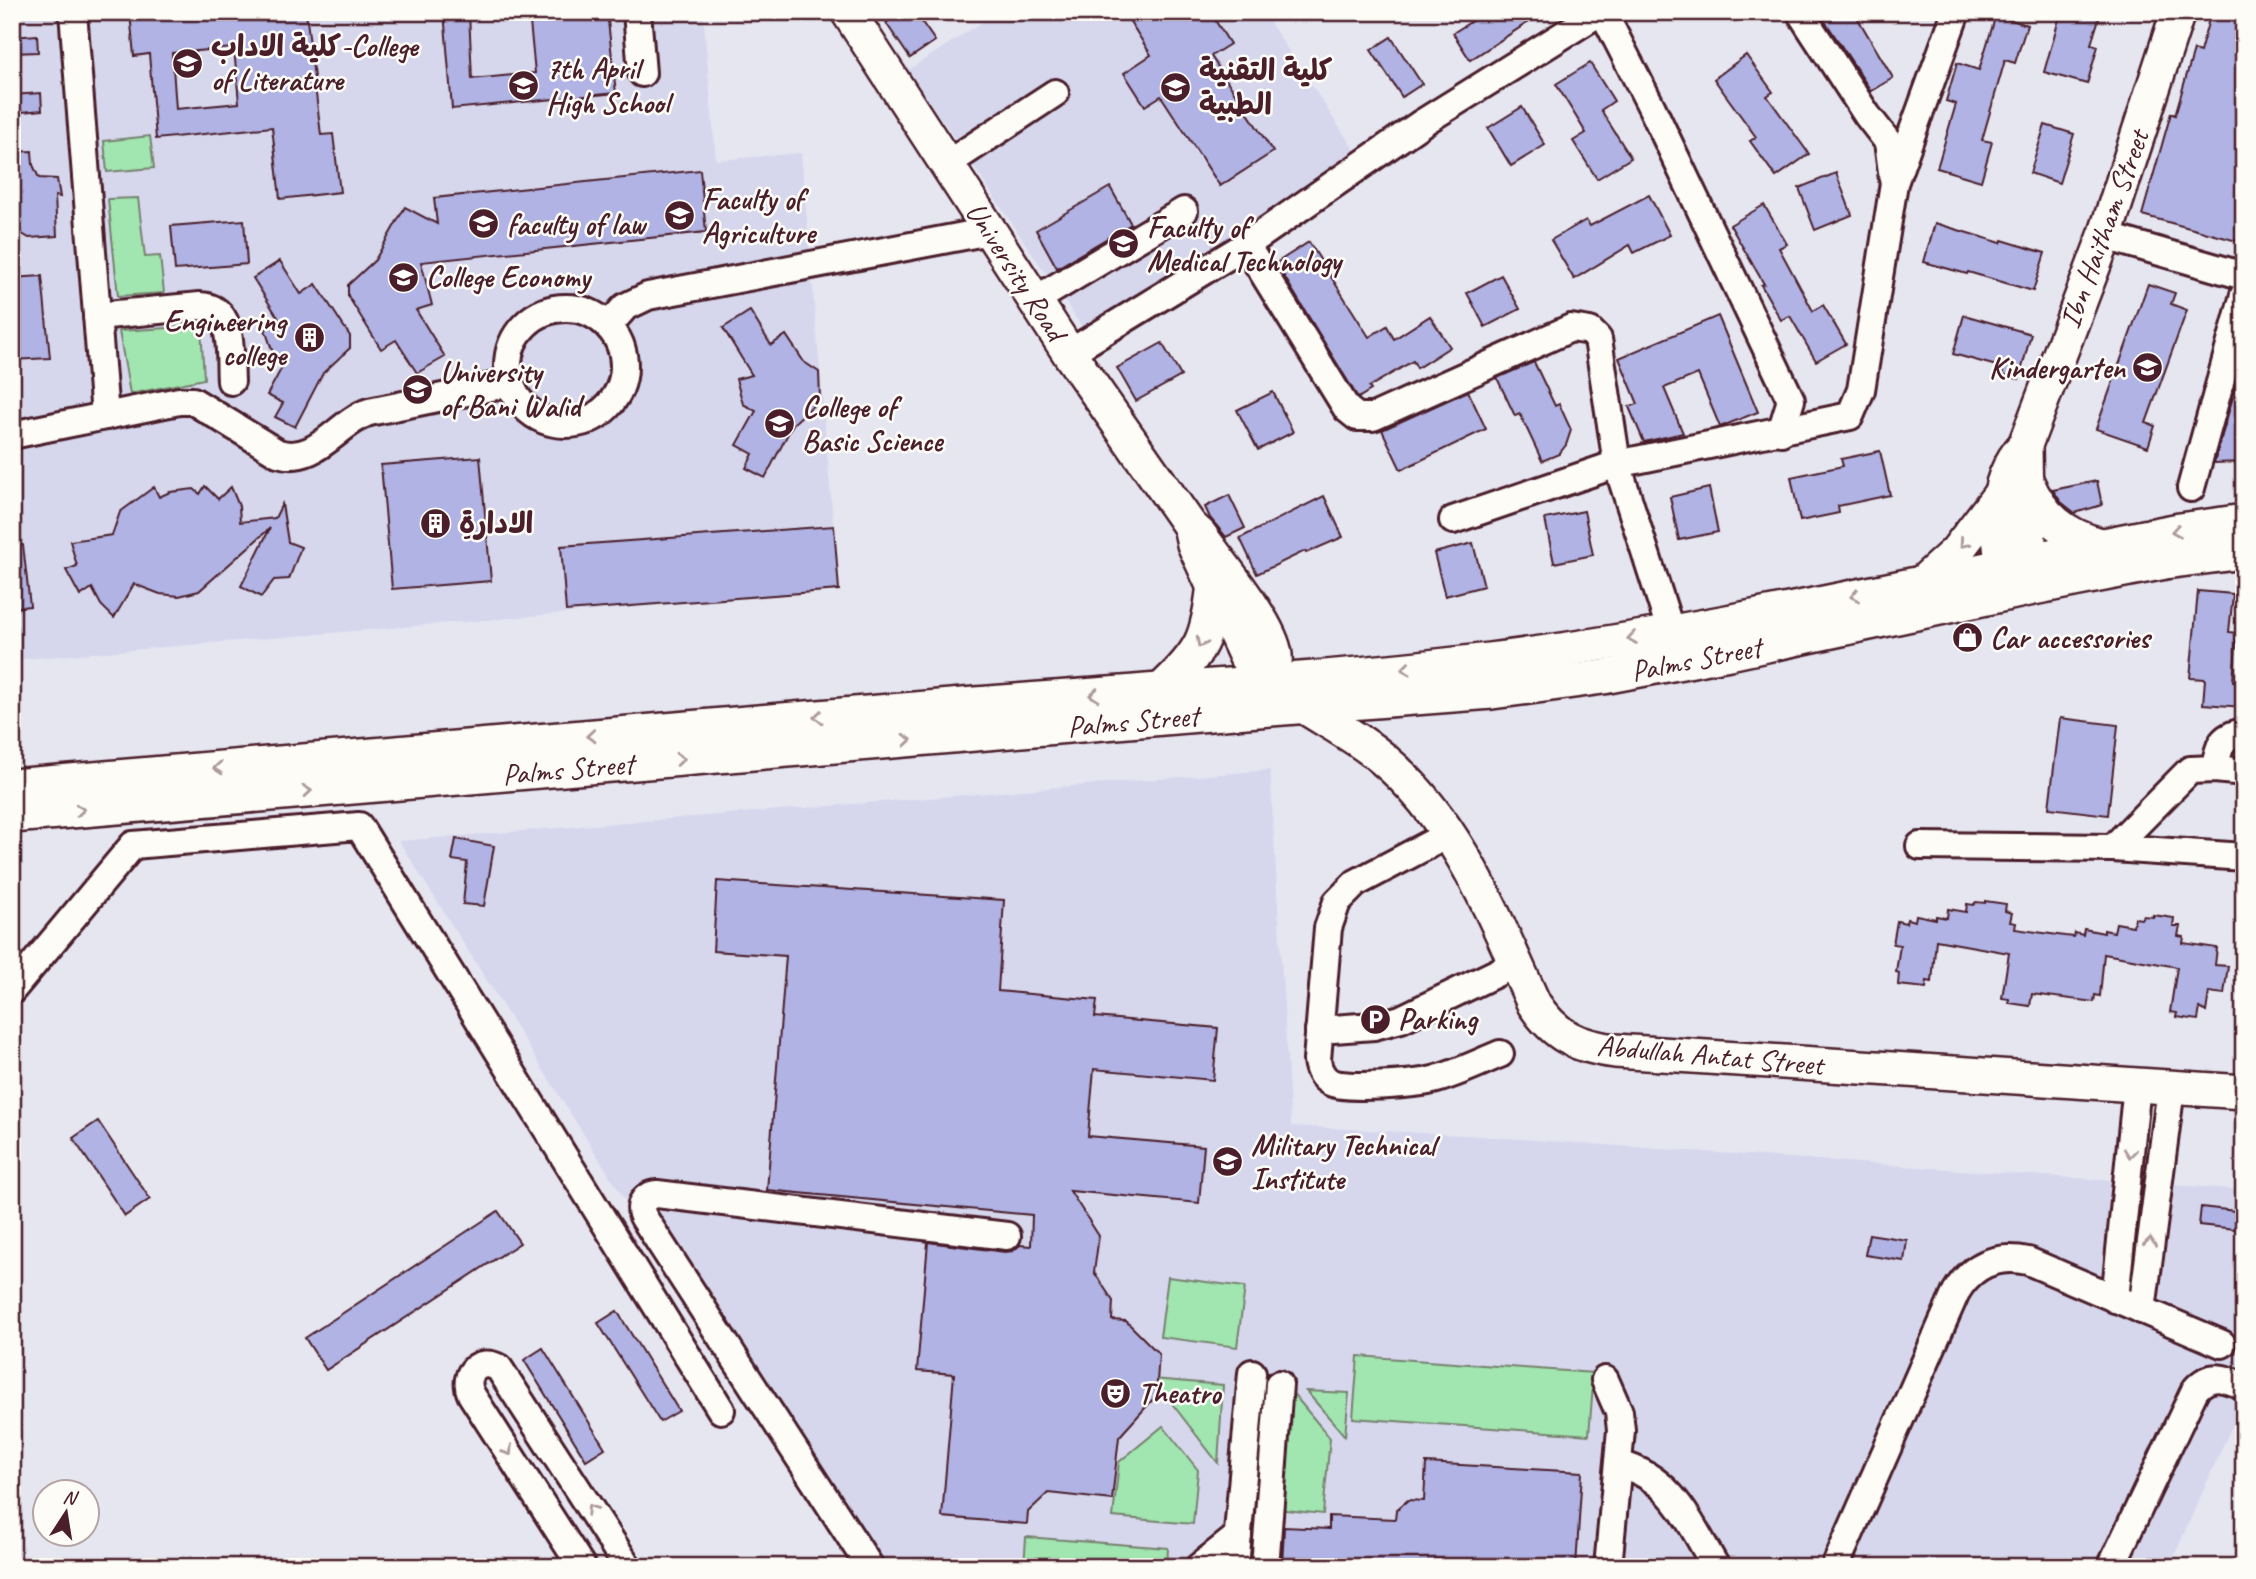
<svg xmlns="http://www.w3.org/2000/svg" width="2256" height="1579" font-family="Caveat,'Playpen Sans Arabic',sans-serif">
  <rect width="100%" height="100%" fill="#e6e6f1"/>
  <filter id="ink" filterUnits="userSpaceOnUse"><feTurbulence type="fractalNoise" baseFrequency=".0143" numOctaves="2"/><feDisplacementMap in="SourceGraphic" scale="14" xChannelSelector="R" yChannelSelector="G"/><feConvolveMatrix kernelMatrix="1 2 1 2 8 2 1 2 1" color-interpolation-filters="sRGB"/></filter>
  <g filter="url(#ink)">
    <g fill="#d6d7ed">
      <polygon points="12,12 703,12 716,160 801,153 839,590 12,660"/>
      <polygon points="998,12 1263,12 1361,160 1082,327 908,70"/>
      <polygon points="1270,770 1291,1126 1464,1135 2244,1190 2244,1399 2169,1567 856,1567 399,841"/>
    </g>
    <g fill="#a1e5b0" stroke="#76826e" stroke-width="2">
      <polygon points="150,136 154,168 107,172 104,141"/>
      <polygon points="138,198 145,257 160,256 164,293 118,296 108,199"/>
      <polygon points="201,326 204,379 130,394 119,331"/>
      <polygon points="1168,1277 1245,1287 1237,1347 1160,1337"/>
      <polygon points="1358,1356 1594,1373 1589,1435 1353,1418"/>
      <polygon points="1153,1379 1223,1385 1218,1463"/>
      <polygon points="1291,1391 1330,1438 1323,1514 1257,1507"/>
      <polygon points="1306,1391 1349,1393 1345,1436"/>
      <polygon points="1163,1426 1198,1470 1193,1524 1113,1517 1119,1462"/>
      <polygon points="1026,1537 1168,1548 1167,1567 1024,1567"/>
    </g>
    <g fill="#b0b3e4" stroke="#4a1f2b" stroke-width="2" fill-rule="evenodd">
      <path d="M130,12H306L321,135L333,134L340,192L280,199L272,127L156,139L149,54L134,56ZM234,48L239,103L176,109L172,53Z"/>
      <polygon points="444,12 469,12 472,79 535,73 529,12 607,12 616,93 452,109"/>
      <polygon points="901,12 915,12 935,41 910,58 886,23"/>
      <polygon points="1124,12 1210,12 1230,44 1211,56 1273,152 1220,186 1161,96 1145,106 1124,73 1151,55"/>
      <polygon points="1486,12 1544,12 1470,60 1453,33"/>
      <polygon points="1819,12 1854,12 1893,78 1871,91"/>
      <polygon points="2061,12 2101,12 2091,44 2098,46 2087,84 2044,72"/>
      <polygon points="2211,12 2244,12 2244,243 2142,215 2171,113 2175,115 2194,50 2200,52"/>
      <polygon points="1996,15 2027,25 2015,63 2005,60 1982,140 1992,142 1981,181 1937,168 1956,104 1946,101 1957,63 1979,70"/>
      <polygon points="37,35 38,52 12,53 12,37"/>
      <polygon points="1391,37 1422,84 1402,97 1371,50"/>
      <polygon points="1746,55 1773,92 1767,96 1809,154 1776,177 1750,141 1756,137 1714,79"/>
      <polygon points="1590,63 1614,101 1601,110 1631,158 1597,179 1573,141 1586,133 1556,84"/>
      <polygon points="41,93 42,110 12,113 12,95"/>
      <polygon points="1522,107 1545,145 1511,166 1488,128"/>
      <polygon points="2045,125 2074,134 2059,183 2030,173"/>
      <polygon points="32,151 33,165 39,178 57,179 60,197 55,196 57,236 29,238 12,228 12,152"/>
      <polygon points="700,170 706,232 421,262 432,305 416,310 445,357 417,373 396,340 381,349 348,296 348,285 375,260 405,207 437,224 434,198"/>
      <polygon points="1836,173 1852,215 1815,230 1799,188"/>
      <polygon points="1110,187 1131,224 1057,268 1036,230"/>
      <polygon points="1649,195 1670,235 1634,253 1630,245 1574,279 1551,240 1586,220 1590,226"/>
      <polygon points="1764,205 1787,244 1779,248 1813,311 1823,305 1846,344 1816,361 1790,316 1781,320 1761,285 1764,284 1730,225"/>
      <polygon points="244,220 247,264 175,270 171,226"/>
      <polygon points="1935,223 2001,243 2002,240 2045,253 2033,291 1968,272 1967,274 1924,262"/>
      <polygon points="1309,242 1369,337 1387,326 1394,339 1430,316 1450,347 1417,368 1413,361 1369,387 1371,390 1358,398 1276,263"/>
      <polygon points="280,261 301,294 316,284 350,336 350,348 323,373 295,427 275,417 283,403 267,395 286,360 273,353 265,329 282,324 253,278"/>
      <polygon points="1501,275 1520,309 1485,327 1467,293"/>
      <polygon points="42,276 50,358 12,360 12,278"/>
      <polygon points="2148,284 2175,293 2171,304 2187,310 2146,423 2155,426 2148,447 2096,429"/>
      <polygon points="750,311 771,345 786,335 804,362 819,372 820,399 793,424 765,478 746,468 753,454 737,445 756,411 743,404 736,379 752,375 723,328"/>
      <polygon points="1964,315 2031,334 2019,379 2002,375 2004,368 1953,354"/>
      <polygon points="1718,316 1758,412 1720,427 1698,374 1664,388 1683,433 1644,442 1629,407 1638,404 1619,358"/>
      <polygon points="1162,343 1181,376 1136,401 1117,368"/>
      <polygon points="1534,362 1555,406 1559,404 1571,430 1566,445 1559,454 1542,461 1520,414 1515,416 1497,378"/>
      <polygon points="2239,376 2244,376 2244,462 2214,463"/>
      <polygon points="1468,391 1486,429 1401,470 1382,430"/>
      <polygon points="1273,392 1293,432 1258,450 1237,410"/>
      <polygon points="1880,451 1890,495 1838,506 1839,513 1800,521 1791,477 1843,466 1841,459"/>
      <polygon points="480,457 491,581 392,589 381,465"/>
      <polygon points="2097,481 2102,505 2075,513 2061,502 2053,490"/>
      <polygon points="205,486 218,499 231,487 239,506 240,522 275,518 282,504 288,542 301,547 289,579 274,580 261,597 241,586 270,528 199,591 179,596 160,594 134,584 114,618 101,605 92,588 80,596 66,570 77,566 70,541 112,535 120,512 154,487 159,497 170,492 194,489 200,494"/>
      <polygon points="1709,488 1718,532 1679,540 1670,497"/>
      <polygon points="1229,495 1245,528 1226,537 1210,518 1205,507"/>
      <polygon points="1324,496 1343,537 1306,553 1305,551 1257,574 1240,538"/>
      <polygon points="1584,511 1593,555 1554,563 1545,519"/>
      <polygon points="834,526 839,590 566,611 561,546"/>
      <polygon points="1473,543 1484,586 1445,596 1434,553"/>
      <polygon points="23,545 30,606 12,608 12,546"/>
      <polygon points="2198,591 2233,594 2229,632 2237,633 2233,681 2244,682 2244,707 2203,704 2205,679 2190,678"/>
      <polygon points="2060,718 2118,725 2108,815 2049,808"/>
      <polygon points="456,839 494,846 484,906 463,904 467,862 452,860"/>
      <polygon points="717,881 1004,900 998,991 1097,1000 1095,1017 1218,1028 1213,1080 1094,1069 1088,1136 1204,1146 1199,1203 1070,1191 1099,1236 1094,1272 1113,1301 1112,1320 1126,1321 1159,1354 1156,1396 1119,1437 1112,1500 1048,1493 1028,1512 1027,1524 942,1517 954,1374 917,1371 928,1242 1005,1252 1013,1251 1020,1245 1031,1246 1032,1215 767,1190 786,956 713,951"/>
      <polygon points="1985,901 2006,904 2005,911 2012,913 2010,922 2016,923 2015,929 2065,936 2074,937 2075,933 2083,935 2084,929 2104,933 2104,930 2114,932 2116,923 2133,926 2135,918 2141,919 2143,916 2153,917 2153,915 2174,918 2173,926 2180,926 2178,936 2184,937 2183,943 2217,948 2215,965 2228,966 2224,994 2209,992 2206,1012 2200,1008 2198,1020 2176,1017 2177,1013 2170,1012 2177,967 2104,954 2100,996 2095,995 2094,1002 2032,994 2030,1006 2009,1003 2009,999 2002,998 2009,953 1936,940 1932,982 1927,981 1926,988 1898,985 1899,973 1896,972 1900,945 1893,944 1897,921 1906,923 1907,919 1915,921 1916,915 1936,919 1936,916 1947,918 1948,909 1966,912 1967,904 1973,905 1976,902 1985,903"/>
      <polygon points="98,1121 150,1199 125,1216 73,1138"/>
      <polygon points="2201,1207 2244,1212 2244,1230 2199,1225"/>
      <polygon points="498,1211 520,1243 326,1370 305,1338"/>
      <polygon points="1869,1234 1907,1240 1904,1261 1865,1255"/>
      <polygon points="617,1311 679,1411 660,1422 598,1323"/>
      <polygon points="543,1348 605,1448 586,1460 524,1360"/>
      <polygon points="1426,1463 1582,1472 1576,1567 1541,1567 1436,1560 1436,1567 1282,1567 1284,1527 1329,1529 1329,1516 1395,1519 1396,1510 1408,1500 1424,1501"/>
    </g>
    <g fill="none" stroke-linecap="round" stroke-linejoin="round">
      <defs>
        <g id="minor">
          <polyline points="73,12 105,416"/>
          <polyline points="637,12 642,73"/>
          <polyline points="1603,12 1652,108 1791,400 1781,432"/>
          <polyline points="1800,12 1867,115 1888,142 1893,179"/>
          <polyline points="947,164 1055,93"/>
          <polyline points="2105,236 2244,276"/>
          <polyline points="1246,245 1347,409 1357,417 1373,417 1571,328 1590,331 1598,339 1617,464 1671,632"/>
          <polyline points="1035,300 1184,211"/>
          <circle cx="566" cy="366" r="58"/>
          <path d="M97,316L200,306C236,307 229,355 231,381"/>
          <polyline points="608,326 625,307 648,296 990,231"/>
          <polyline points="1069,353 1246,245 1422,123 1600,12"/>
          <path d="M12,435L179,401H193L278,453C316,465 337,423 369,412L511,383"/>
          <polyline points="2191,488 2244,295"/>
          <polyline points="1453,520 1617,464 1850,416 1861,390 1894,183 1956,12"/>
          <path d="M2215,769C2219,747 2219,736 2244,732"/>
          <path d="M1449,834L1356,883L1337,902L1328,928L1317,1060C1318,1069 1321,1077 1330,1082C1343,1090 1417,1084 1433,1080C1456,1074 1478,1063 1500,1054"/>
          <polyline points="1920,846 2113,848 2244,857"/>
          <polyline points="2113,848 2190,770 2215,769 2244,772"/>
          <polyline points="12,990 133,845 359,826 721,1410"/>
          <polyline points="1319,1030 1374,1026 1401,1019 1515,964"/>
          <polyline points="2115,1299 2137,1085"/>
          <polyline points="2142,1310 2171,1088"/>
          <polyline points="1605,1380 1619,1412 1621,1430 1608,1567"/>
          <path d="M1619,1464C1673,1478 1689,1522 1716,1567"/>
          <path d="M582,1567L471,1394C462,1373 480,1357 499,1368L628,1567"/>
          <path d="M870,1567L644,1218C637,1206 644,1195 657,1194L1007,1236"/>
          <polyline points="1199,1567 1238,1536"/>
          <polyline points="1235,1567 1252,1373"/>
          <polyline points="1265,1567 1279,1384"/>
          <path d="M1835,1567L1956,1292C1972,1265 1997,1254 2028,1261L2222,1344"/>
          <path d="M2111,1567L2195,1390C2210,1372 2225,1378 2244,1386"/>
        </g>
        <g id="major">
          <path d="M848,12L1069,353L1190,526L1200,535C1219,562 1272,625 1275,655C1276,668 1273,685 1267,697"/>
          <polyline points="2025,445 2026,513 2031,560 2036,581"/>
          <path d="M2027,482C2041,516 2065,536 2101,545"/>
          <path d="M1190,526L1194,544L1246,657C1280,702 1340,722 1382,758C1458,821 1494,917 1534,1004C1555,1036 1577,1046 1615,1051L2244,1092"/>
          <polyline points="1924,581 1956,552 1998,497"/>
          <path d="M2007,588C1997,539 1988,485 2025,445L2105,236L2178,12"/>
          <path d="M1162,689C1202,652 1208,638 1214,584"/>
          <path d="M12,786C333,756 654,731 975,704C1147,690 1319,681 1489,660C1722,631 1950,574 2180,530L2244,521"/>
          <polyline points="12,816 1258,710 1492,692 1603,677 1729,653 2038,587 2165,562 2244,552"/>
        </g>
      </defs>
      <use href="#minor" stroke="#4a1f2b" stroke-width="32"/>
      <use href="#major" stroke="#4a1f2b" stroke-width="38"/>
      <use href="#minor" stroke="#fdfcf7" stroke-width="26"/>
      <use href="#major" stroke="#fdfcf7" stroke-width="33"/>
    </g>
    <defs><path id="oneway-chevron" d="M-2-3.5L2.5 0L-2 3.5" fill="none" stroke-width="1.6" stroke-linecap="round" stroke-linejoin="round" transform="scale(1.75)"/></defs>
    <g stroke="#ac999b">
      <use href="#oneway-chevron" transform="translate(2176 531) rotate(170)"/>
      <use href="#oneway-chevron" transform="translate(1964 543) rotate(131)"/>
      <use href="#oneway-chevron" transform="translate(1855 596) rotate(169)"/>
      <use href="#oneway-chevron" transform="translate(1632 638) rotate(171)"/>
      <use href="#oneway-chevron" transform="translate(1201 643) rotate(117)"/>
      <use href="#oneway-chevron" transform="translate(1406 669) rotate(173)"/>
      <use href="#oneway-chevron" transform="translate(1094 695) rotate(175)"/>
      <use href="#oneway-chevron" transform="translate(818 717) rotate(175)"/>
      <use href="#oneway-chevron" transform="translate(591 736) rotate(175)"/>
      <use href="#oneway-chevron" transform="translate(907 740) rotate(-5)"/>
      <use href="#oneway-chevron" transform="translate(680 759) rotate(-5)"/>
      <use href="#oneway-chevron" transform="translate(218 768) rotate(175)"/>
      <use href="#oneway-chevron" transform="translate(307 791) rotate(-5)"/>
      <use href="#oneway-chevron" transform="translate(80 810) rotate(-5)"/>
      <use href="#oneway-chevron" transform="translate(2130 1153) rotate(96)"/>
      <use href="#oneway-chevron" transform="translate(2150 1242) rotate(-83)"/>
      <use href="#oneway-chevron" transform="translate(508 1451) rotate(57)"/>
      <use href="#oneway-chevron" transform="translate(591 1509) rotate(-123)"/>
    </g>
  </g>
  <defs>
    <symbol id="university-disc" viewBox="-11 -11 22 22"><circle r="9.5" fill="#4a1f2b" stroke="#fdfcf7"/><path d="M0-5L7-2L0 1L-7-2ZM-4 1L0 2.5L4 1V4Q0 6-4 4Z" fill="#fff"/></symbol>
    <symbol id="school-disc" viewBox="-11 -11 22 22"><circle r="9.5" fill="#4a1f2b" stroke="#fdfcf7"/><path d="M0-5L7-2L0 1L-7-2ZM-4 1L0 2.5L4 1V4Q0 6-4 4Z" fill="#fff"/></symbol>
    <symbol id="building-disc" viewBox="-11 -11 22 22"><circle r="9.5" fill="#4a1f2b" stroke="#fdfcf7"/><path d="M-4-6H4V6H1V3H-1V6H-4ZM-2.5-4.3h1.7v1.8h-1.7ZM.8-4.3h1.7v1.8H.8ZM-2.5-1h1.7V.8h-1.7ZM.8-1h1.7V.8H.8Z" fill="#fff"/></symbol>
    <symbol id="shop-disc" viewBox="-11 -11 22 22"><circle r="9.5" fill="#4a1f2b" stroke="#fdfcf7"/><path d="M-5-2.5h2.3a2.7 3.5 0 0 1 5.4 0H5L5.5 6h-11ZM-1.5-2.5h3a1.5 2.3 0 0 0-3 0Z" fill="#fff"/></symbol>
    <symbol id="parking-disc" viewBox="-11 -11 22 22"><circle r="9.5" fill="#4a1f2b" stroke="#fdfcf7"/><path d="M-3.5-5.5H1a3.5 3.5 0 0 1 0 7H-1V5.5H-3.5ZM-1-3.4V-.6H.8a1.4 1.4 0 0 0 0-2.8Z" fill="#fff"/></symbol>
    <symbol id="theatre-disc" viewBox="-11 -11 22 22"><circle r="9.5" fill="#4a1f2b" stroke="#fdfcf7"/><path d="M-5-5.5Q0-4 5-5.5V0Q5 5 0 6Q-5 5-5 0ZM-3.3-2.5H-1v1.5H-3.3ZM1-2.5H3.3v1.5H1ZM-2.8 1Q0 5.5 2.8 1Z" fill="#fff"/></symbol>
  </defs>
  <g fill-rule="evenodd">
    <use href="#university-disc" x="170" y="46" width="35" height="35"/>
    <use href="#school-disc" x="506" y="68" width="35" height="35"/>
    <use href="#university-disc" x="1158" y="70" width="35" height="35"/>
    <use href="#university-disc" x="662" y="198" width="35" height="35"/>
    <use href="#university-disc" x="466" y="206" width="35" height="35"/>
    <use href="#university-disc" x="1106" y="226" width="35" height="35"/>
    <use href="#university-disc" x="386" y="260" width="35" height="35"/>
    <use href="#building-disc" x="292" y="320" width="35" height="35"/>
    <use href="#school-disc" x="2130" y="350" width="35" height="35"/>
    <use href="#university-disc" x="400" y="372" width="35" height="35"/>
    <use href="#university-disc" x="762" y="406" width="35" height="35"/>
    <use href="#building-disc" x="418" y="506" width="35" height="35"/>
    <use href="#shop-disc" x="1950" y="620" width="35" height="35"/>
    <use href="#parking-disc" x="1358" y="1002" width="35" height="35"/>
    <use href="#university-disc" x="1210" y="1144" width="35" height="35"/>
    <use href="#theatre-disc" x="1098" y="1376" width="35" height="35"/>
  </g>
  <g text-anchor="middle" stroke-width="5" stroke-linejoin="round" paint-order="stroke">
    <g font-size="30" font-weight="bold" fill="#4a1f2b" stroke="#fdfcf7" text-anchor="start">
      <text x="211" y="56">كلية الاداب-College<tspan x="211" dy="34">of Literature</tspan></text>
      <text x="546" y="79">7th April<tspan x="546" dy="34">High School</tspan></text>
      <text x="1199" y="80">كلية التقنية<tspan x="1199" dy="34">الطبية</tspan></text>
      <text x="702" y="209">Faculty of<tspan x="702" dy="34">Agriculture</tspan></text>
      <text x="507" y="234">faculty of law</text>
      <text x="1147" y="237">Faculty of<tspan x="1147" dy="34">Medical Technology</tspan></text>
      <text x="426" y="287">College Economy</text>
      <text x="286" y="331" text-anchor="end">Engineering<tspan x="286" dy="34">college</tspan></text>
      <text x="2125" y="378" text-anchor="end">Kindergarten</text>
      <text x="440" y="382">University<tspan x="440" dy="34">of Bani Walid</tspan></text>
      <text x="802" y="417">College of<tspan x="802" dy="34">Basic Science</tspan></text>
      <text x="459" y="533">ِالادارة</text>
      <text x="1990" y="648">Car accessories</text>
      <text x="1398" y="1029">Parking</text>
      <text x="1251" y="1155">Military Technical<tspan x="1251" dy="34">Institute</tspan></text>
      <text x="1138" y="1403">Theatro</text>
    </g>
    <g font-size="30" fill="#4a1f2b" stroke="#fdfcf7">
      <text transform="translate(2104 229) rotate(-70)" y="10">Ibn Haitham Street</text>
      <text transform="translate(1016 271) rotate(57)" y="10">University Road</text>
      <text transform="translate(1696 659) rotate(-11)" y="10">Palms Street</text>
      <text transform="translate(1133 721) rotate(-5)" y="10">Palms Street</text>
      <text transform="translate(568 769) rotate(-5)" y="10">Palms Street</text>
      <text transform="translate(1710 1055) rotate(5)" y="10">Abdullah Antat Street</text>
    </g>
  </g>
  <rect width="2256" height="1579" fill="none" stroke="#fdfcf7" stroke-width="42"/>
  <rect x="21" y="21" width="2214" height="1537" fill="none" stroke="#4a1f2b" stroke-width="2.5" filter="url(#ink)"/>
  <g transform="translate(66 1513) rotate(12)"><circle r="33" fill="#fdfcf7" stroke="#b5a4a5" stroke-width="2"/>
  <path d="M0-5L12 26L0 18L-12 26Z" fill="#4a1f2b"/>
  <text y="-10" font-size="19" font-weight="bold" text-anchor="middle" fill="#4a1f2b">N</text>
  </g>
</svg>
